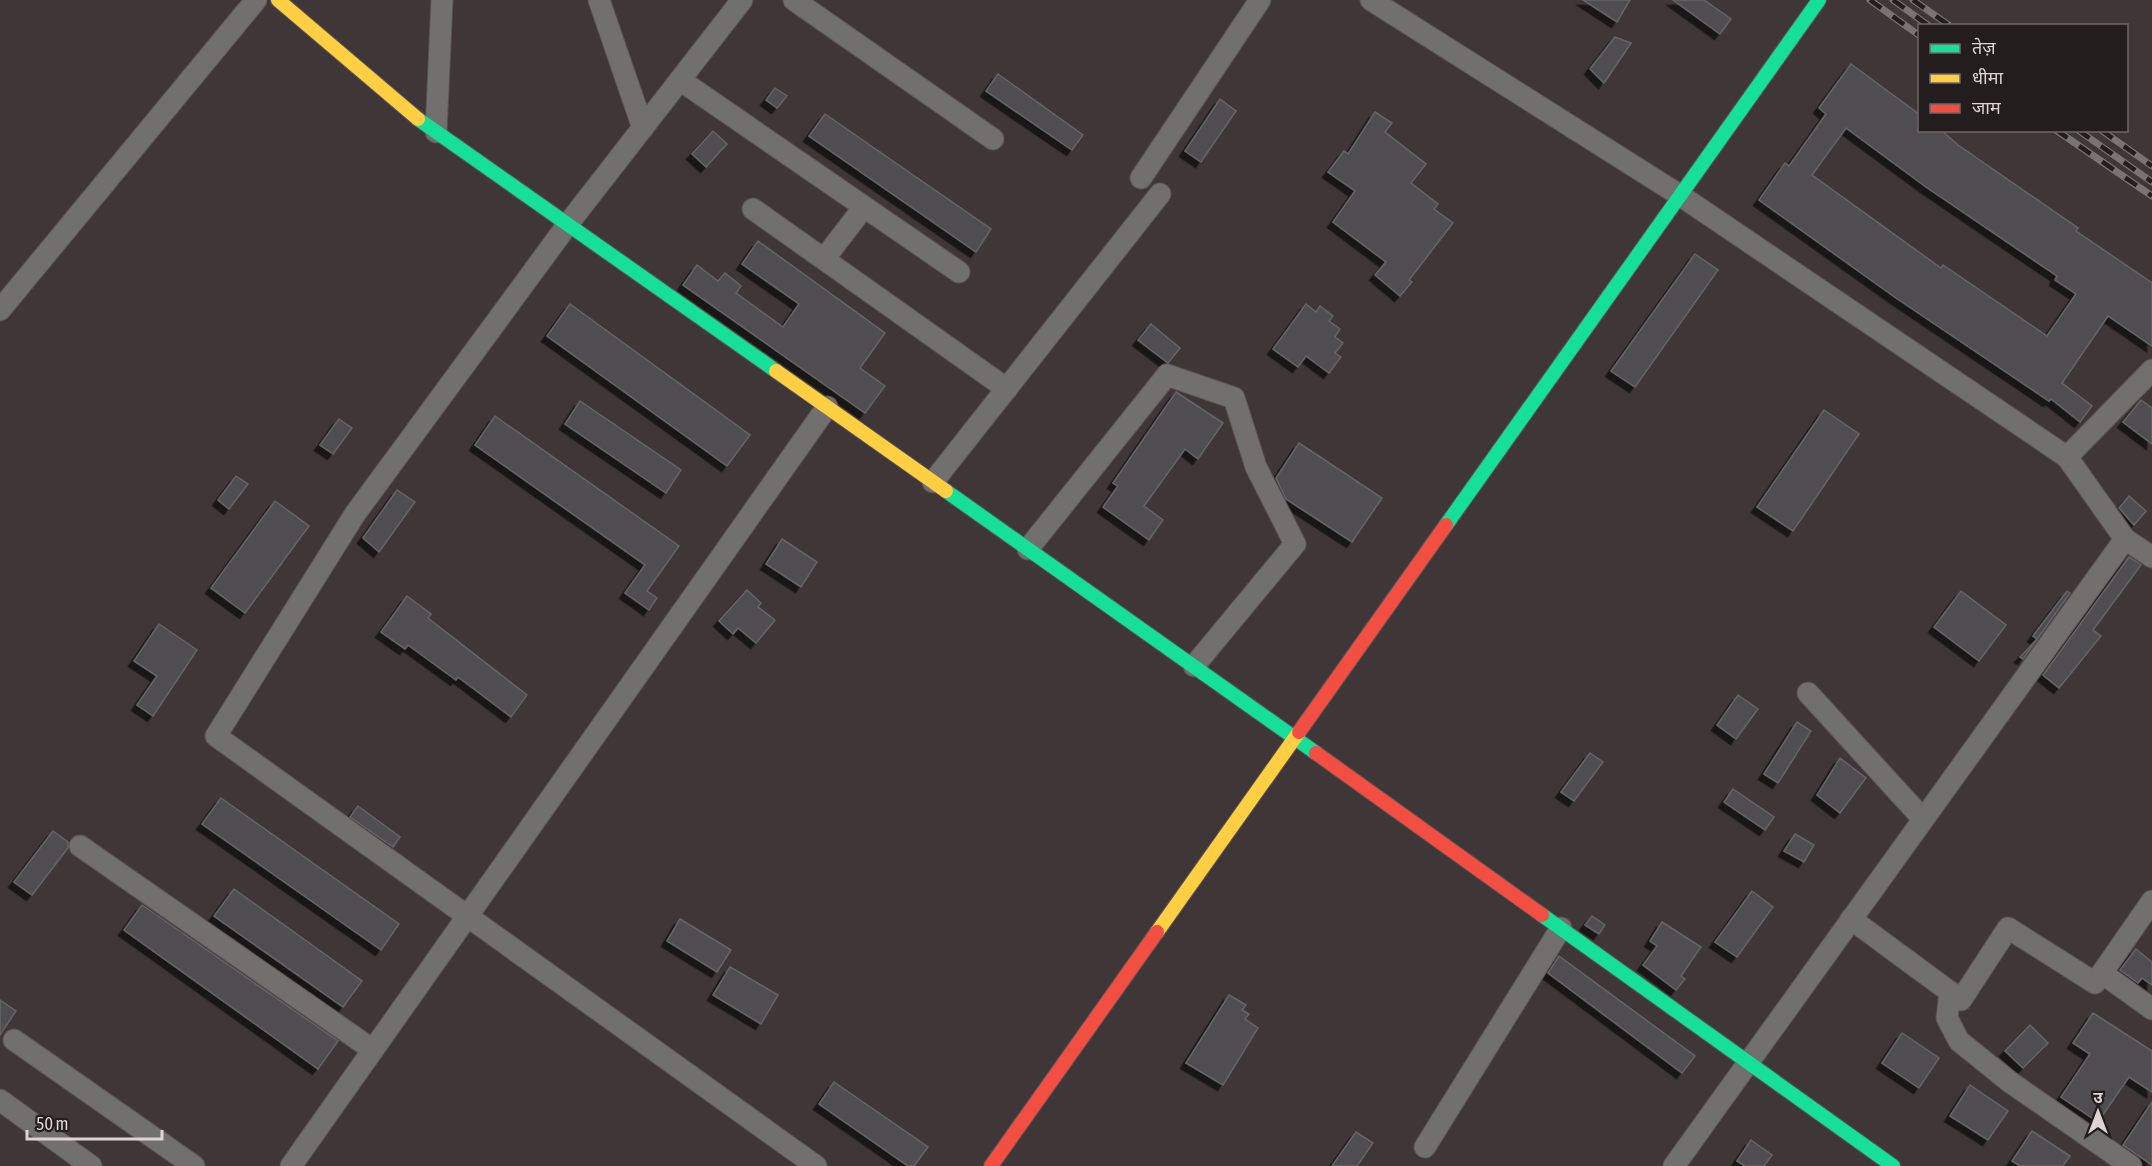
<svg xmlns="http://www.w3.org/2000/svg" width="2152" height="1166" font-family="'Asap Condensed','Noto Sans Devanagari',sans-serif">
  <defs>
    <filter id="shadow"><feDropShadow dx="-5.5" dy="5.5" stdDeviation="0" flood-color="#0009"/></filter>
  </defs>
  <rect width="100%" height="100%" fill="#3f3638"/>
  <g fill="#4f4d4f" stroke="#656567" stroke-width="1.5" fill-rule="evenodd" filter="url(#shadow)">
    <polygon points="1583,0 1630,0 1617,22"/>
    <polygon points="1673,0 1704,0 1731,19 1720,34"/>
    <polygon points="1615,37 1631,43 1604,83 1590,69"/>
    <path d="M1851,64L1920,115V130H1941L1958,145L2078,228L2076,231L2152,283V346L2108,316L2062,383L2092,406L2080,422L2051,399L2049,401L1896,298L1759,200L1785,163L1789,166L1826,114L1819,108ZM1846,128L1926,187L2057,276L2055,280L2076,294L2047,336L1943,265L1941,268L1812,175Z"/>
    <polygon points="998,74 1083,135 1072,150 986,91"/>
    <polygon points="775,88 787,96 777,108 766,100"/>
    <polygon points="1220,99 1236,111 1201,162 1185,151"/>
    <polygon points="1375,112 1392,123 1385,132 1426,164 1411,183 1438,204 1434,209 1453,223 1409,280 1412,282 1400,296 1375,275 1386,262 1333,222 1355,191 1328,172 1344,151 1348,154"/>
    <polygon points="825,114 991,229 976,252 809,136"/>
    <polygon points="713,131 727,144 706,167 692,154"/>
    <polygon points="758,241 885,333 860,368 885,386 865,413 683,285 697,265 718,281 725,273 741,286 736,293 783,327 799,304 742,264"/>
    <polygon points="1695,254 1718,270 1635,387 1611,371"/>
    <polygon points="570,304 750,435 727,466 547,336"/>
    <polygon points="1306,304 1316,312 1320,306 1333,316 1329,321 1340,329 1335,337 1343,343 1335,353 1341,357 1329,373 1306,356 1298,367 1273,349"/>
    <polygon points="1151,324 1180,348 1168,363 1138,340"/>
    <polygon points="1176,392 1223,423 1198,459 1185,449 1144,506 1163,520 1149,540 1103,507 1118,486 1113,483"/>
    <polygon points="2141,400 2152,408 2152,444 2123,422"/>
    <polygon points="580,401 681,470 666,493 565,424"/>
    <polygon points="1824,410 1859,434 1793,531 1757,507"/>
    <polygon points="495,416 679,546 647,591 657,598 649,610 625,593 645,565 475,445"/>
    <polygon points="339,419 352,428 333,454 320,445"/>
    <polygon points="1299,443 1382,498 1352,542 1286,499 1276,478"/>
    <polygon points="236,476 248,484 229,509 218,500"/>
    <polygon points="397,490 415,502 379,552 363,538"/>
    <polygon points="2129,496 2146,511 2134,525 2119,508"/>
    <polygon points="275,501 309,526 245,613 211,588"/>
    <polygon points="782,539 817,562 801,587 766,564"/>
    <polygon points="2129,557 2141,565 2093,630 2101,636 2059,688 2043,675"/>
    <polygon points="747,590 761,603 758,607 775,620 756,643 738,628 733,634 719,621"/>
    <polygon points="1961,591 2006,625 1979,661 1934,627"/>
    <polygon points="2067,591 2070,593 2023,659 2020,657 2037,639 2033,636"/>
    <polygon points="407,596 431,614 428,618 527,695 511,717 458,677 456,680 408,645 405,649 381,632"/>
    <polygon points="159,624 197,650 153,716 137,705 157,676 134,661"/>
    <polygon points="1738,695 1758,709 1736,739 1717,725"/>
    <polygon points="1797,722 1811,731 1778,783 1764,774"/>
    <polygon points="1590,753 1603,762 1574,801 1561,792"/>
    <polygon points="1840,758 1866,778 1840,813 1817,795"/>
    <polygon points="1733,789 1774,817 1765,830 1724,802"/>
    <polygon points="221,798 399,924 381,950 202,824"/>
    <polygon points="358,806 400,837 393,847 350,817"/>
    <polygon points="53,831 68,842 68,848 32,895 14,882"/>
    <polygon points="1795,834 1814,845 1804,862 1784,851"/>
    <polygon points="234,889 362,981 343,1007 214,916"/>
    <polygon points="1752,891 1773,907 1737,957 1715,942"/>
    <polygon points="142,905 338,1041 318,1069 124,930"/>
    <polygon points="1592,916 1605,925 1599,934 1585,925"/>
    <polygon points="680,919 731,950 717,972 667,941"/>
    <polygon points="1662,922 1701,947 1681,976 1685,979 1676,990 1643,965 1657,946 1650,941"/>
    <polygon points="2136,949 2152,962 2152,985 2142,978 2138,983 2120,970"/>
    <polygon points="1559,956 1695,1056 1682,1073 1548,973"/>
    <polygon points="730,967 778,995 761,1024 713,995"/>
    <polygon points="1229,995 1246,1005 1242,1010 1249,1014 1245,1019 1258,1028 1223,1085 1186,1063"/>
    <polygon points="0,1000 16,1011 0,1035"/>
    <polygon points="2093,1013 2152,1051 2152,1092 2129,1077 2098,1122 2061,1097 2090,1054 2073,1043"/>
    <polygon points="2030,1025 2048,1043 2023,1068 2005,1051"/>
    <polygon points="1902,1033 1939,1058 1919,1088 1882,1063"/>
    <polygon points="834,1082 928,1147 914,1166 908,1166 819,1104"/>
    <polygon points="1970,1085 2008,1111 1988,1140 1950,1116"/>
    <polygon points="2152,1102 2152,1165 2123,1145"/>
    <polygon points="2032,1131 2070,1156 2063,1166 2020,1166 2012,1161"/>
    <polygon points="1356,1132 1373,1143 1357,1166 1332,1166"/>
    <polygon points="1751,1140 1772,1155 1764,1166 1745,1166 1737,1161"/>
  </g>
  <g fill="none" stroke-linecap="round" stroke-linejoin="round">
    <defs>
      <g id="street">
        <polyline points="599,0 643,128"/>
        <polyline points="742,0 568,224 355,514 216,736 816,1166"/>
        <polyline points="794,0 993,139"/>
        <polyline points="1371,0 1681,196 2067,457 2125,539 2152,557"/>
        <polyline points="680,80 959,272"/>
        <polyline points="436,132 442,0"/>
        <polyline points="1141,178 1260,0"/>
        <polyline points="753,209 1007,389"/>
        <polyline points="824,259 864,207"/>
        <polyline points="0,310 256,0"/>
        <polyline points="2067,457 2152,370"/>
        <polyline points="933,482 1160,194"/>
        <polyline points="1028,549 1167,375 1234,398 1256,467 1295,544 1194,666"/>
        <polyline points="1808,693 1923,819"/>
        <polyline points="80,846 373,1050"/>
        <polyline points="1851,919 1961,1000 2008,928 2095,983 2152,901"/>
        <polyline points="2102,973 2152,1009"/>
        <polyline points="1950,992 1947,1018 1959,1041 2010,1082 2131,1166"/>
        <polyline points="14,1040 194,1166"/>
        <polyline points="0,1100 91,1166"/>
        <polyline points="1425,1147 1561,928"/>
        <polyline points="291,1166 827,407"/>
        <polyline points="1674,1166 2125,539"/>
      </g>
      <g id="fast">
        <polyline points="418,119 776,371"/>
        <polyline points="946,491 1316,753"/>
        <polyline points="1446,525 1819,0"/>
        <polyline points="1542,915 1893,1166"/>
      </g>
      <g id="slow">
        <polyline points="278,0 418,119"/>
        <polyline points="776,371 946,491"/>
        <polyline points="1157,932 1299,732"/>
      </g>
      <g id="jam">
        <polyline points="1299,732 1446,525"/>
        <polyline points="1316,753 1542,915"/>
        <polyline points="991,1166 1157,932"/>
      </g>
    </defs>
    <use href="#street" stroke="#5b5355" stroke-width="23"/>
    <use href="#fast" stroke="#5b5355" stroke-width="16"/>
    <use href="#slow" stroke="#5b5355" stroke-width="16"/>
    <use href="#jam" stroke="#5b5355" stroke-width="16"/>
    <use href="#street" stroke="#726f6f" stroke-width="21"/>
    <use href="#fast" stroke="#16e098" stroke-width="14"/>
    <use href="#slow" stroke="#ffcf43" stroke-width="14"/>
    <use href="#jam" stroke="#f24e42" stroke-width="14"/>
    <defs>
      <g id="rail">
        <polyline points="1870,0 1920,36"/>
        <polyline points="1893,0 1929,26"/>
        <polyline points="1913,0 1950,26"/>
        <polyline points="2056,130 2152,196"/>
        <polyline points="2078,130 2152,182"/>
        <polyline points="2101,130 2152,166"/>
      </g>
    </defs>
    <use href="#rail" stroke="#797374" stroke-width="7"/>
    <use href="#rail" stroke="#241d1e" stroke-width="4.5" stroke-dasharray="14" stroke-linecap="butt"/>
  </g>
  <rect x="1918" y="24" width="210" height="108" fill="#241d1e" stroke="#6e6667" stroke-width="1.5"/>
  <rect x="1930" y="44" width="30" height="9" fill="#16e098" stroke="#6e6667" stroke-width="1.5"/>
  <text x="1972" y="54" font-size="18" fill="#ded3d5">तेज़</text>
  <rect x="1930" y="74" width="30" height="9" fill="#ffcf43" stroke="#6e6667" stroke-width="1.5"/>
  <text x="1972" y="84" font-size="18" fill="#ded3d5">धीमा</text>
  <rect x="1930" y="104" width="30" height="9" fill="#f24e42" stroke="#6e6667" stroke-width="1.5"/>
  <text x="1972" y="114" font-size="18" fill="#ded3d5">जाम</text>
  <g transform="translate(2098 1112)" stroke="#241d1e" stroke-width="4.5" paint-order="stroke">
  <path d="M0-4.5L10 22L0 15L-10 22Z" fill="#ded3d5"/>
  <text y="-9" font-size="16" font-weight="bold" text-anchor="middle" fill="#ded3d5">उ</text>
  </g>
  <path d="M27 1130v9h135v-9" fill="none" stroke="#ded3d5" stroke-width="3"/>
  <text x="36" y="1130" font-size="18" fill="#ded3d5" stroke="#241d1e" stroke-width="4.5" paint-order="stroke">50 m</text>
</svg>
